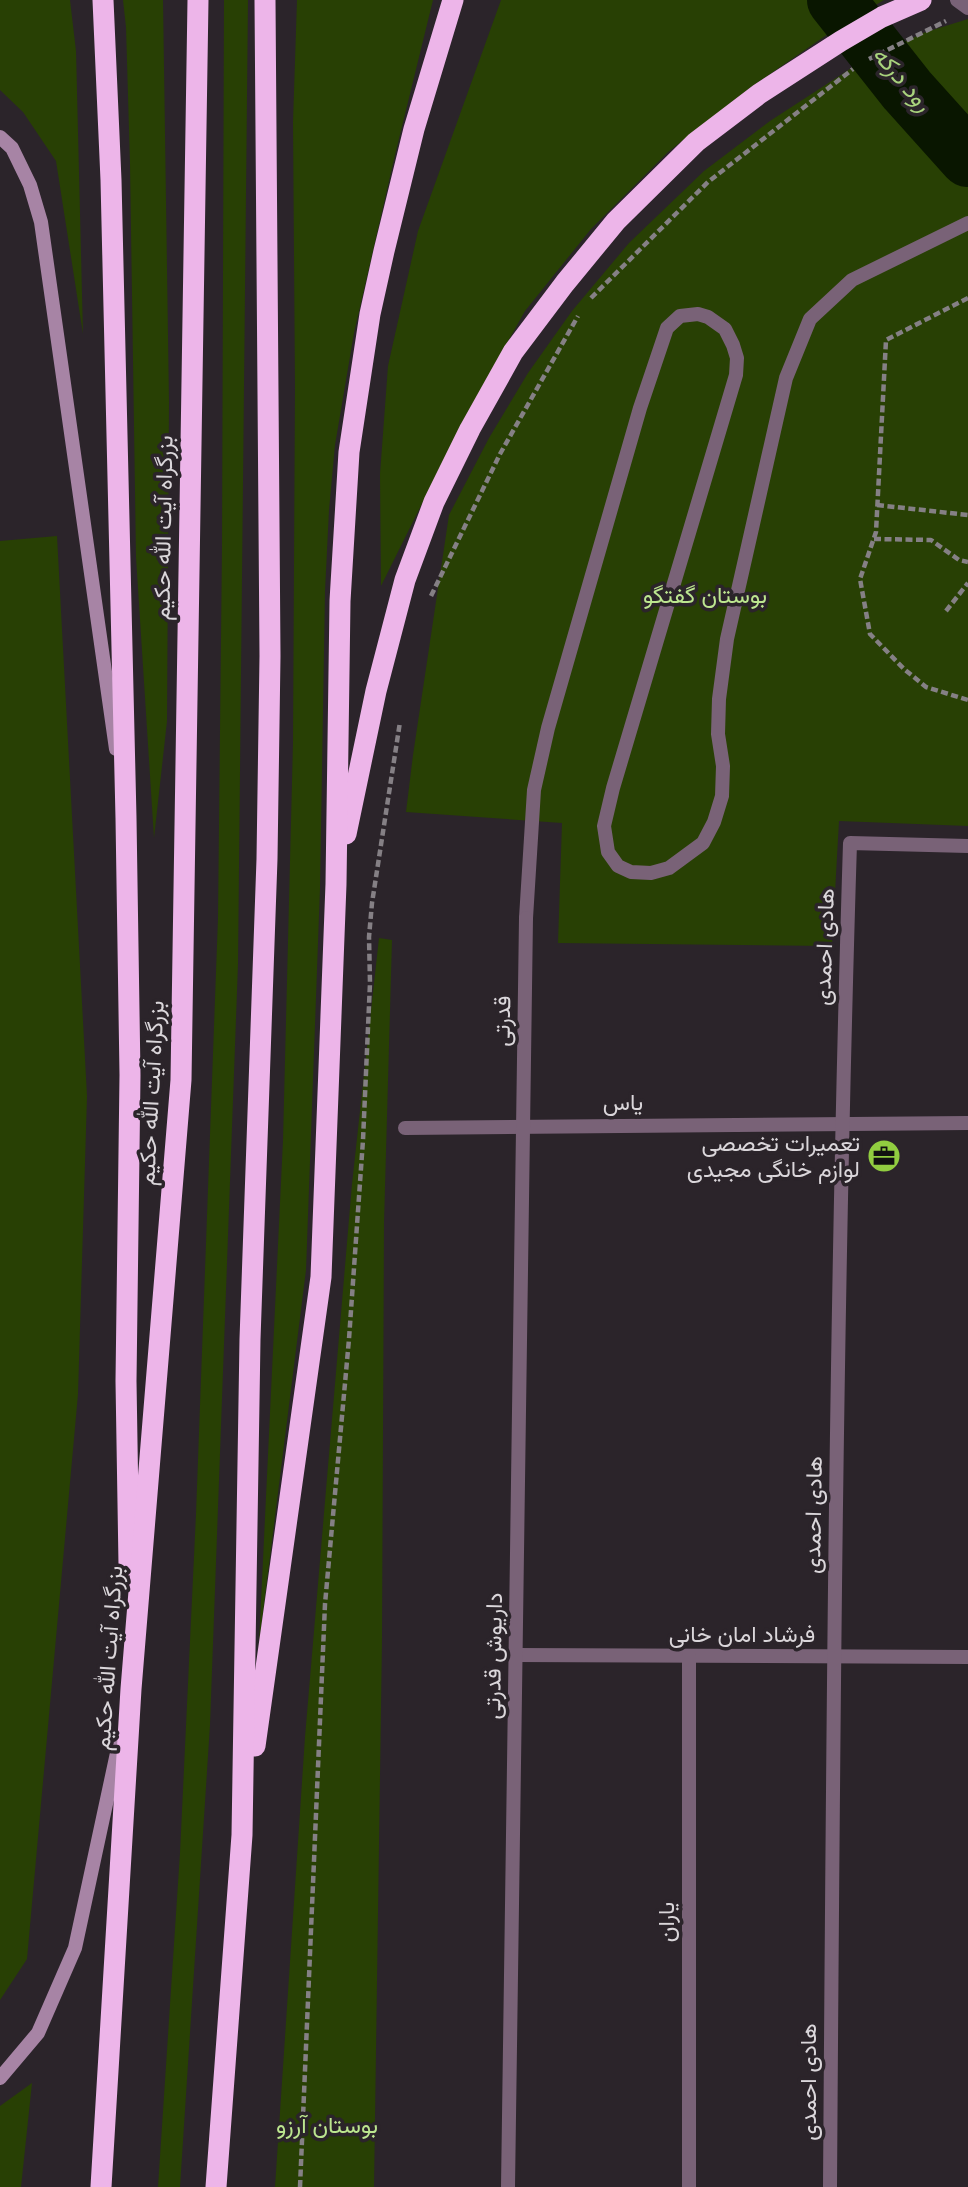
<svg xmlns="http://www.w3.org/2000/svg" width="968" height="2187" font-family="'Space Grotesk',Vazirmatn,sans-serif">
  <rect width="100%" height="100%" fill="#2b242a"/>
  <g fill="#284004">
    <polygon points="0,0 70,0 76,51 83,334 56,161 23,112 0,90"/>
    <polygon points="123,0 163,0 169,402 167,721 154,838 136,557 130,164 126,27"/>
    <polygon points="224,0 248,0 238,964 210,1725 180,2187 158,2187 180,1853 196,1514 218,918 222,546"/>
    <polygon points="297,0 433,0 395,155 354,333 335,445 329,510 325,591 320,888 306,1270 259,1644 283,1140 293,742 295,388 293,122"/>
    <polygon points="501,0 884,0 831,32 751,87 668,152 591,229 525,311 463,421 381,586 380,474 388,366 418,231"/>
    <polygon points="968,19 968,826 839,821 832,946 558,943 562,823 406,812 413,755 449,515 489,438 528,373 572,311 629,243 704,171 770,121 853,67 923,33"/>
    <polygon points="57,536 87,1096 78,1394 27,1959 0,2000 0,541"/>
    <polygon points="379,938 392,940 384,1222 382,1639 374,2187 275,2187 305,1737 352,1184"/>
    <polygon points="32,2083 21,2187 0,2187 0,2106"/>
  </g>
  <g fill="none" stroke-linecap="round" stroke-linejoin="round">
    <polyline stroke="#091600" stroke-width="58" points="836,0 907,90 968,158"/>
    <g stroke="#858085" stroke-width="4.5" stroke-dasharray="7 3.5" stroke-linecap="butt">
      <polyline points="869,59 946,21"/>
      <polyline points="591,298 708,182 853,69"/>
      <polyline points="968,298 886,340 876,532 860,579 870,634 904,669 926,687 968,700"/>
      <polyline points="877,505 968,515"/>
      <polyline points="874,539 931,540 959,560 968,562"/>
      <polyline points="431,596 500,454 578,316"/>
      <polyline points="946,611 968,583"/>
      <polyline points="300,2187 325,1604 349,1339 363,1140 370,983 369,937 372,903 400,722"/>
    </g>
    <g stroke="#796277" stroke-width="14">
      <polyline points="957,0 968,8"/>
      <polyline points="526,918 534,790 548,728 640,408 667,328 680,316 698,314 708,317 725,329 733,345 737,358 736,375 613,788 604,826 608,852 618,866 631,872 651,873 669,868 703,843 714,822 722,796 723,766 718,734 719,699 727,639 786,378 810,319 852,280 968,223"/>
    </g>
    <g stroke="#796277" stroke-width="14">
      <polyline points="405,1128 968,1123"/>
      <polyline points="515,1655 968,1657"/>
      <polyline points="689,1656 689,2187"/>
      <polyline points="508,2187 526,918"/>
      <path d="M830,2187C833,1739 836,1291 850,843L968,846"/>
    </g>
    <g stroke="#a784a5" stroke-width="14">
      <polyline points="0,137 12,148 30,185 41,222 116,749"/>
      <polyline points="0,2078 38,2033 75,1948 120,1739"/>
    </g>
    <g stroke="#edb5e9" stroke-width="21">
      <polyline points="103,0 111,180 126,818 130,1075 126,1381 129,1565"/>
      <polyline points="346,834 376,691 405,580 434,502 470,429 513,352 565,283 616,221 696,142 759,94 841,41 882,17 921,0"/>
      <polyline points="255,1746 321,1277 336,884 340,601 349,452 370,314 384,251 414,129 453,0"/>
      <polyline points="101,2187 131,1689 181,1080 198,0"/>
      <polyline points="216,2187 242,1835 250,1339 267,859 270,656 265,0"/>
    </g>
  </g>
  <defs>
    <symbol id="office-disc" viewBox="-11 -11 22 22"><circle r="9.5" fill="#91cd40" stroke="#2b242a"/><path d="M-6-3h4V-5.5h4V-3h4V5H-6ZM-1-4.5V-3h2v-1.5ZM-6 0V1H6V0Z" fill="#111"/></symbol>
  </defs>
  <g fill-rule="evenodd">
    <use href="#office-disc" x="865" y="1137" width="38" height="38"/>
  </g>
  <g text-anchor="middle" stroke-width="7" stroke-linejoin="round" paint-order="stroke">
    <g font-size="23" fill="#dad6da" stroke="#2b242a">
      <text transform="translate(163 528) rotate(-89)" y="8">بزرگراه آیت الله حکیم</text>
      <text transform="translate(824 947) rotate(-88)" y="8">هادی احمدی</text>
      <text transform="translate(502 1021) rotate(-89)" y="8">قدرتی</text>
      <text transform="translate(151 1093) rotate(-87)" y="8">بزرگراه آیت الله حکیم</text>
      <text x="623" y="1110">یاس</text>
      <text transform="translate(813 1515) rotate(-89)" y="8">هادی احمدی</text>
      <text x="742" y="1642">فرشاد امان خانی</text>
      <text transform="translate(493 1656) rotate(-89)" y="8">داریوش قدرتی</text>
      <text transform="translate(108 1658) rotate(-86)" y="8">بزرگراه آیت الله حکیم</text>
      <text transform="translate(666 1922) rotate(-90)" y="8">یاران</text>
      <text transform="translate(808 2082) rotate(-90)" y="8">هادی احمدی</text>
    </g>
    <g font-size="23" fill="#bce68f" stroke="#2b242a">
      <text x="705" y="603">بوستان گفتگو</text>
      <text x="327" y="2133">بوستان آرزو</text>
    </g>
    <g font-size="23" fill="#dad6da" stroke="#2b242a" text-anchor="end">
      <text x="860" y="1151">تعمیرات تخصصی<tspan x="860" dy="26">لوازم خانگی مجیدی</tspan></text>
    </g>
    <g font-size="24" font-style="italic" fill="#a9d37d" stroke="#2b242a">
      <text transform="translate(902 79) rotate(50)" y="8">رود درکه</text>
    </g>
  </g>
</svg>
